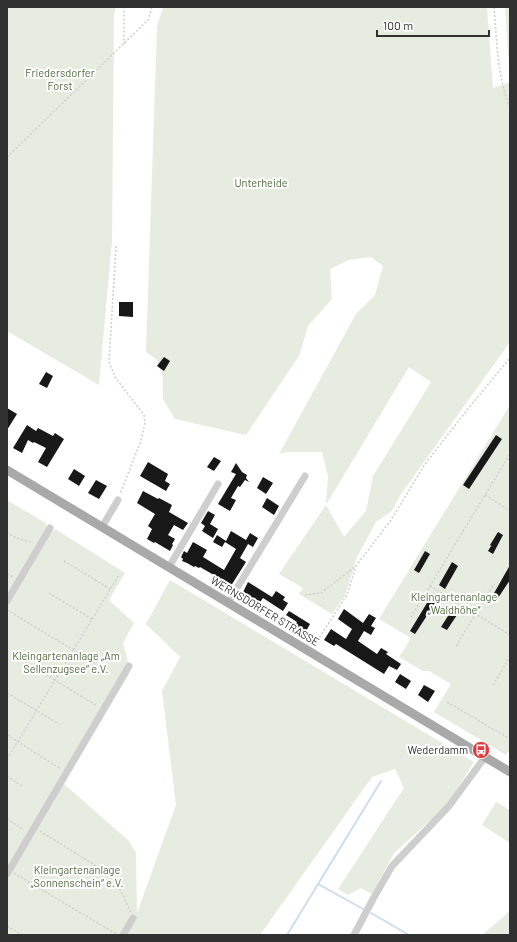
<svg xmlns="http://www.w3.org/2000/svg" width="517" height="942" font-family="Barlow,sans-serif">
  <rect width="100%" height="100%" fill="#fff"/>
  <g fill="#e6ede0" fill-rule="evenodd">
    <polygon points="7,7 116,7 114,14 112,241 99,385 7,331"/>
    <path d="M163,7H487L493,88L510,82L505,7H510V342L401,494L392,511L376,522L357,557L345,596L332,614L299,594L303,588L279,574L326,505L328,476L322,452H286L279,454L356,314L375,295L383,266L371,257L349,260L330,269L332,299L308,326L299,356L246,435L175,419L163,399V377L156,359L146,352L157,27ZM409,367L431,382L373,476L366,511L344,537L326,505Z"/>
    <polygon points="510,405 510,750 506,755 434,712 451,684 429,671 423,671 399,657 411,638 379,619"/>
    <polygon points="7,500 47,524 46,526 54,531 55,529 125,573 109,600 134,623 123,643 129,666 129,674 64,784 129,841 136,853 137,913 176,805 162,691 180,657 146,624 170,580 474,762 447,805 394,853 372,894 361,888 348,895 338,889 404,788 395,769 372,777 260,935 7,935"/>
    <polygon points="496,802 510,810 510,843 482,825"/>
    <polygon points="510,911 510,935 482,935"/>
  </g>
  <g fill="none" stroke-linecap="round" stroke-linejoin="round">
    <g stroke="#cddeec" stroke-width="2">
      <polyline points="318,884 363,909"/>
      <polyline points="371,913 409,935"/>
      <polyline points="287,935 381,781"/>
    </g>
  </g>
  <g fill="#181818">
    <polygon points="119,302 133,302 133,317 119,316"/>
    <polygon points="164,357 170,361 164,371 157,366"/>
    <polygon points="46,372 53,376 47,388 39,384"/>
    <polygon points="7,408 17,414 7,430"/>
    <polygon points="27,425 36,431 38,428 53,436 55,433 64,439 47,467 38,462 46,448 34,442 33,443 28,440 22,453 13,448"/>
    <polygon points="496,435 502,439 469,489 463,485"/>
    <polygon points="214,457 221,461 214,471 207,467"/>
    <polygon points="148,462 168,474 165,481 170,484 166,491 140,476"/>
    <polygon points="236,463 242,472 247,475 246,478 249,482 245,480 240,487 238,486 231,498 236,500 230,511 218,504 236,474 231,472"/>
    <polygon points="74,469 85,476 79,486 68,479"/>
    <polygon points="263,477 273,483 266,494 257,488"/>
    <polygon points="96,480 107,486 99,499 88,493"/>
    <polygon points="143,491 158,499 159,498 172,505 169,512 188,523 183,530 174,525 168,535 175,539 172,544 173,545 170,551 155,542 154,543 147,539 152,529 148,526 155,514 137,503"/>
    <polygon points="267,498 279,506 274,515 262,507"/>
    <polygon points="208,511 215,515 210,524 218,529 213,538 202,531 205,526 201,523"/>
    <polygon points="231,531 246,540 250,533 258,538 253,547 248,544 240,558 246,562 229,589 217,582 219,578 200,567 199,568 195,566 194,567 187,563 182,561 183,559 181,557 184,551 187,553 193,542 207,550 203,557 224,570 236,549 225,542 222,547 213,542 217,535 226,541"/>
    <polygon points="498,532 503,535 493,554 488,551 491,546 493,547 490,545"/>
    <polygon points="425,551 430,554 419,573 414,570"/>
    <polygon points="452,562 458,566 445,589 439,585"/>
    <polygon points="510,565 510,580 498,598 493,595"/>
    <polygon points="248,582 272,597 276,591 285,597 283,600 288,603 283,611 263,598 260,602 243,592"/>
    <polygon points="433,593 439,597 415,634 410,631"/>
    <polygon points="453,608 459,612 447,630 441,627"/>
    <polygon points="344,609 363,623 369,614 376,618 371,626 375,628 371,635 364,631 358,641 377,654 381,648 388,652 386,654 401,664 397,670 389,666 384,674 336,644 334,646 324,640 331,629 346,639 352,629 338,619"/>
    <polygon points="289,611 310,624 305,633 294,626 297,622 286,615"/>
    <polygon points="400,674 411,681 406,689 395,682"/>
    <polygon points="424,685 435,691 428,702 418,695"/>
  </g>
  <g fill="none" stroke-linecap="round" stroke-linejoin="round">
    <g stroke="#cecece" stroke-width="1.5" stroke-dasharray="2 2" stroke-linecap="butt">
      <polyline points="123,7 124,8 124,44"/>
      <path d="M494,7C497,41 497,76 510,108"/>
      <polyline points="7,157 148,20 152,7"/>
      <polyline points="116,246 109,362 115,377 144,415 145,423 141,441 120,494"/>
      <polyline points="485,495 510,511"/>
      <polyline points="7,532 14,537 33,543"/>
      <polyline points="64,561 110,589"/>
      <polyline points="7,574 13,577"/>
      <polyline points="430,586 510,635"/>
      <polyline points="49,593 92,619"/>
      <polyline points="305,595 321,593 356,566 391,520 425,464 471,405 510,358"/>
      <polyline points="7,610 95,663"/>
      <polyline points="411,617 510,454"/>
      <polyline points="315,644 347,595 356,566"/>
      <polyline points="456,646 494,584"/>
      <polyline points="12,654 97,706"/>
      <polyline points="493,685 510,657"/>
      <polyline points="7,693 59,724"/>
      <polyline points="447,702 510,739"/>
      <polyline points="7,735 61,769"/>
      <polyline points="7,759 119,575"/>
      <polyline points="7,776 22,786"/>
      <polyline points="7,819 24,830"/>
      <polyline points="40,831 114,877 131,912"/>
      <polyline points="14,873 116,934"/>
      <polyline points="7,926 22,935"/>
    </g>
    <g stroke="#cecece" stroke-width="7">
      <polyline points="102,527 118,500"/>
      <polyline points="169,567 218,484"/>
      <polyline points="7,601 50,528"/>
      <polyline points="228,603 305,476"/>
      <polyline points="7,874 129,666"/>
      <polyline points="123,935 133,918"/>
      <polyline points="354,935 373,899 392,866 449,806 485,757"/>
    </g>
    <polyline stroke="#a9a9a9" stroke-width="9" points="7,470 510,772"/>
  </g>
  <defs>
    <symbol id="bus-disc" viewBox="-11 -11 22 22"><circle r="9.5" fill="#e13b3d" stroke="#fff"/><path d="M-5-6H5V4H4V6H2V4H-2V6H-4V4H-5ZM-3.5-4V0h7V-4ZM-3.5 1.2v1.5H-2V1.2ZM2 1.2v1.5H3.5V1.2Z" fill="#fff"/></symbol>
  </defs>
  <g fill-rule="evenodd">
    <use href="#bus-disc" x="471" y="740" width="20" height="20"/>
  </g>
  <g text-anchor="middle" stroke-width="4" stroke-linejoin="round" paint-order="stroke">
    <g font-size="11" fill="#516c3f" stroke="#fff">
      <text x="60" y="77">Friedersdorfer<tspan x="60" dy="13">Forst</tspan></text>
      <text x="261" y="187">Unterheide</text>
      <text x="454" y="601">Kleingartenanlage<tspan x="454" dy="13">„Waldhöhe“</tspan></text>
      <text x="66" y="660">Kleingartenanlage „Am<tspan x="66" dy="13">Sellenzugsee“ e.V.</tspan></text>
      <text x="77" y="874">Kleingartenanlage<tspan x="77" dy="13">„Sonnenschein“ e.V.</tspan></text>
    </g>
    <g font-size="11" fill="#313131" stroke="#fff">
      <text transform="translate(265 611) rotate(31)" y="4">WERNSDORFER STRASSE</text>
    </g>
    <g font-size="11" fill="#313131" stroke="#fff" text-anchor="end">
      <text x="468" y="754">Wederdamm</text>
    </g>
  </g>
  <rect width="517" height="942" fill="none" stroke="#313131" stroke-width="16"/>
  <path d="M377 30v6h112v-6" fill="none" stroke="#313131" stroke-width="2"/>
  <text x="383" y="30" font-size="12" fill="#313131" stroke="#ffffff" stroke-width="3" paint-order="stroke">100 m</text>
</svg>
